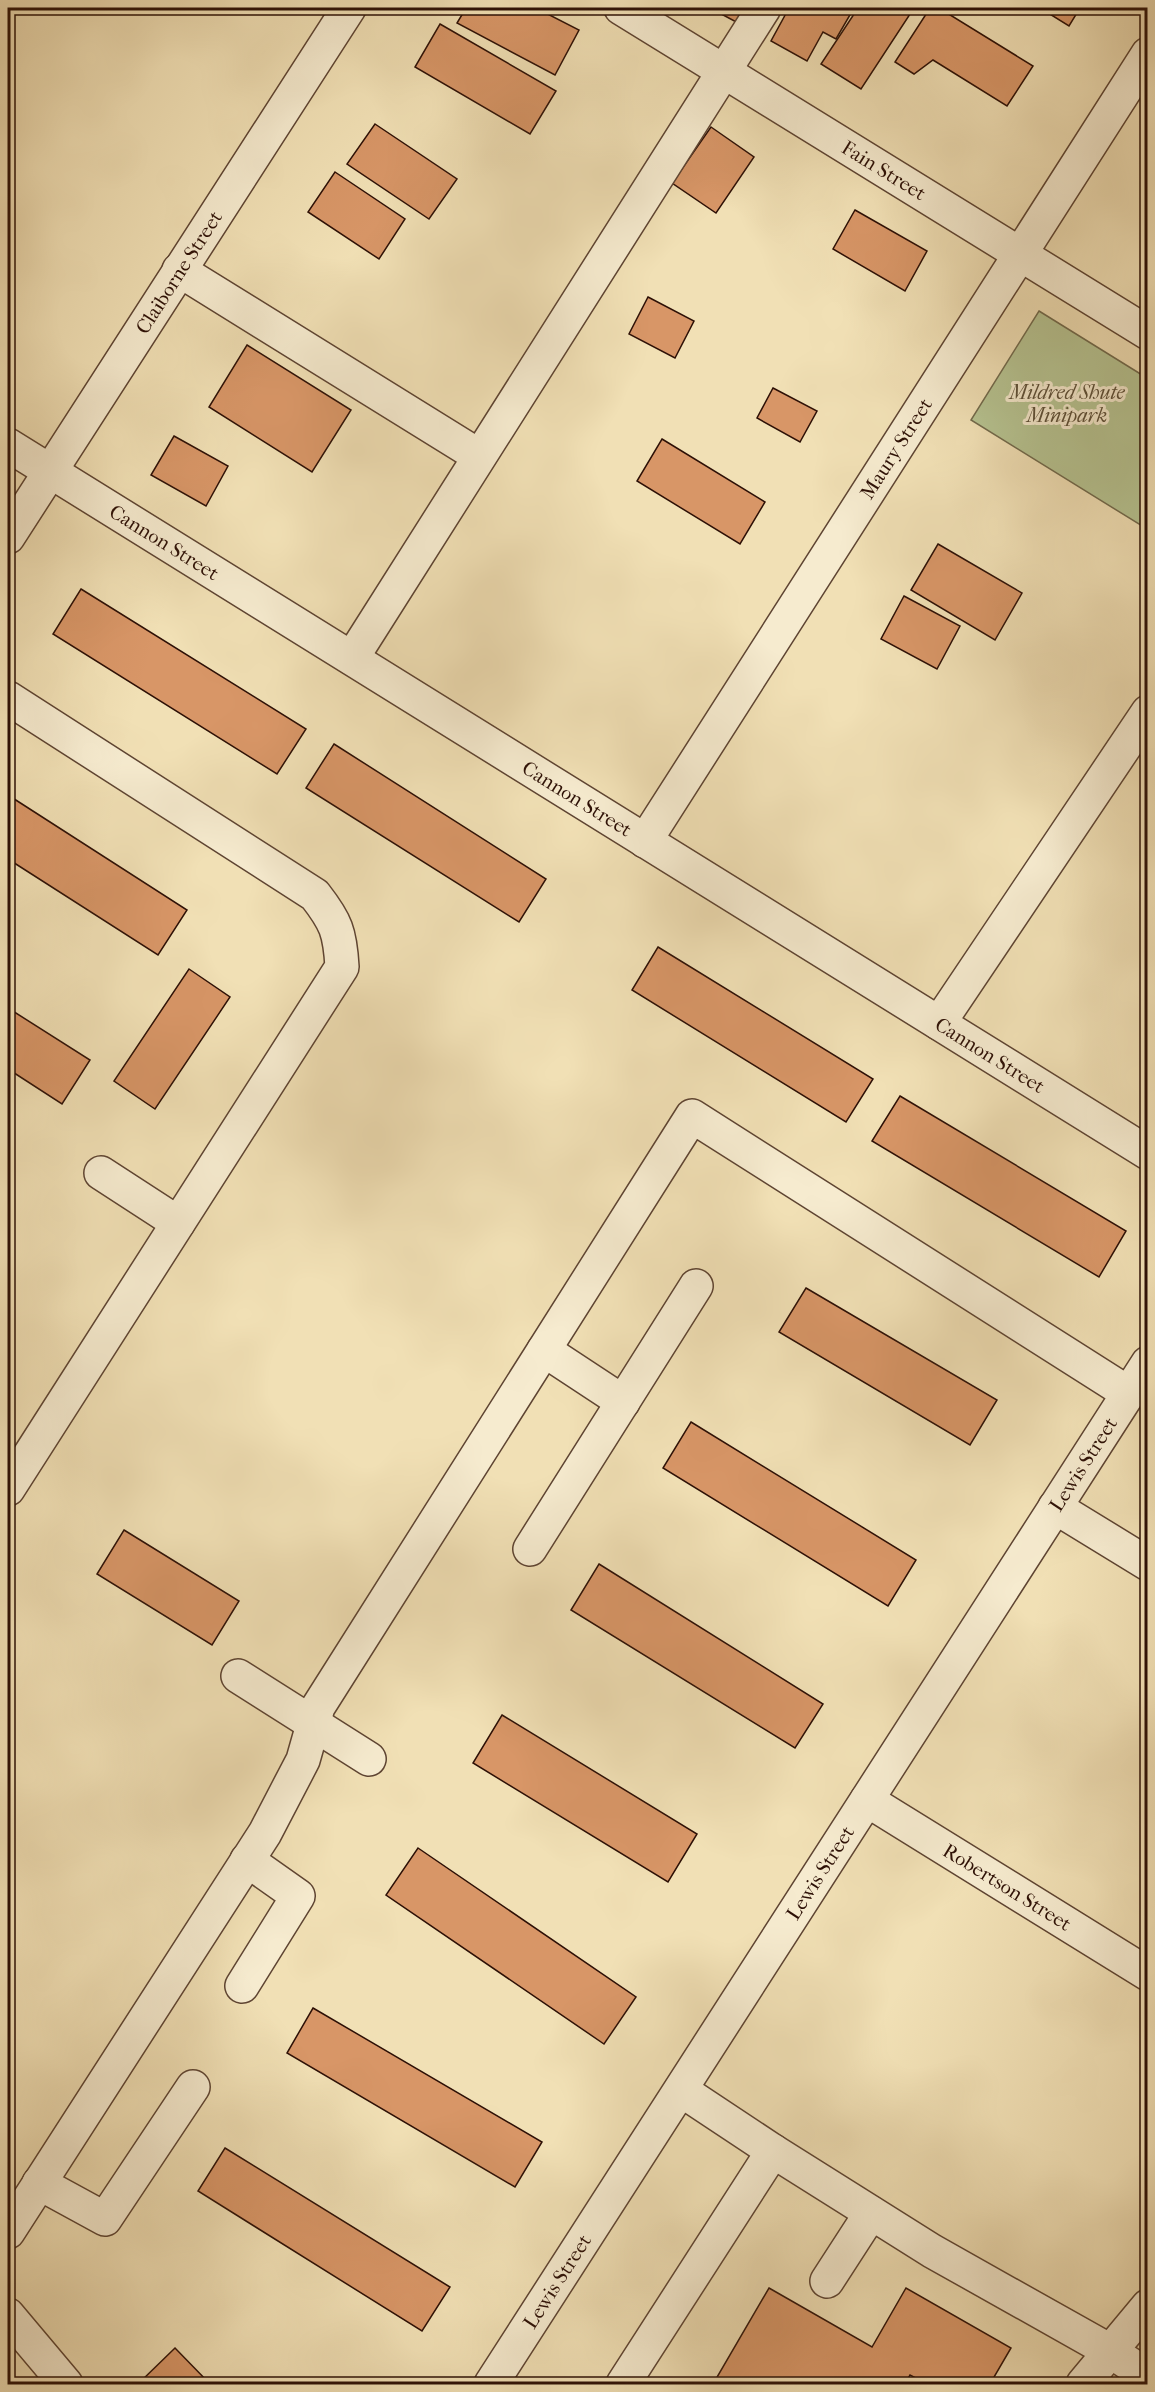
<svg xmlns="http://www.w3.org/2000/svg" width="1155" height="2392" font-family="'IM FELL French Canon',serif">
  <rect width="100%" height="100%" fill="#f1e0b5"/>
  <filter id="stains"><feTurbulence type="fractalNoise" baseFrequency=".00333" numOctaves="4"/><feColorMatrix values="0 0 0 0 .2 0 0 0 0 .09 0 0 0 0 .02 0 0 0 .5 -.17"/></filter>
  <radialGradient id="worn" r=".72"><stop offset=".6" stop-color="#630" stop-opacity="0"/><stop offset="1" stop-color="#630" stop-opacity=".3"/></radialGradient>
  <polygon fill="#b6c391" stroke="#726a4c" stroke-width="1.5" points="1039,311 1147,378 1147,529 971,420"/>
  <g fill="#d89667" stroke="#2d1006" stroke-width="1.5">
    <polygon points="466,8 536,8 579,30 555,75 457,23"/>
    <polygon points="710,8 749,8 740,24"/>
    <polygon points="789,8 854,8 836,39 823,32 807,61 771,41"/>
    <polygon points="858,8 914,8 861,89 821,64"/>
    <polygon points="930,8 939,8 1033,66 1007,106 933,60 914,74 895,62"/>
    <polygon points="1040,8 1080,8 1069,26"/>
    <polygon points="440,24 556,91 530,134 415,67"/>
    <polygon points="375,124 457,179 429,219 347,164"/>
    <polygon points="711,127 754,157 716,213 672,183"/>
    <polygon points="335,172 405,219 379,259 308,212"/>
    <polygon points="855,210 927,251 905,291 833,249"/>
    <polygon points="648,297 694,321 675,358 629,334"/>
    <polygon points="247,345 351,410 312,472 209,407"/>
    <polygon points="773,388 817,411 800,442 757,418"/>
    <polygon points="174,436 228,466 206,506 151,475"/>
    <polygon points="662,439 765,502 740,544 637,481"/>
    <polygon points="938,544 1022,593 995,640 911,590"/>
    <polygon points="81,589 306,729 277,774 53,634"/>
    <polygon points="904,596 960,626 937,669 881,639"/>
    <polygon points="334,744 546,879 519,922 306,788"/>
    <polygon points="8,795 187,910 158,955 8,859"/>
    <polygon points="658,947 873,1079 846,1122 632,990"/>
    <polygon points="189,969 230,997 155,1109 114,1081"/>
    <polygon points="8,1008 90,1060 62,1104 8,1069"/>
    <polygon points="900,1096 1126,1231 1099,1277 872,1141"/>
    <polygon points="806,1288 997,1400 970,1445 779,1332"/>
    <polygon points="691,1422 916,1560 888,1606 663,1468"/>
    <polygon points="124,1530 239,1601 212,1645 97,1574"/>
    <polygon points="599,1564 823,1704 795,1748 571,1610"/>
    <polygon points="502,1715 697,1834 668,1882 473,1763"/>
    <polygon points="418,1848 636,1997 604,2044 386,1895"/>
    <polygon points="313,2008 542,2142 515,2187 287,2053"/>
    <polygon points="225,2148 450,2287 422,2331 198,2191"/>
    <polygon points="769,2288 872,2347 906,2288 1011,2348 990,2384 927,2384 910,2375 905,2384 713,2384"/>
    <polygon points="175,2348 210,2384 138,2384"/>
  </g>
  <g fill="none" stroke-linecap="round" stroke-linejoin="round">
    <defs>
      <g id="minor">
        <path id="s1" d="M621,8L1148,333"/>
        <polyline points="179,270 479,456"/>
        <path id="s2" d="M8,445L1148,1153"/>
        <path id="s3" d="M8,537L349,8"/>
        <polyline points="352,658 764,8"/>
        <path d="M8,698L315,895C336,922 340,932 342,967L8,1489"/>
        <path id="s4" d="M645,841L1148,54"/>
        <polyline points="939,1023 1148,712"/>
        <polyline points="101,1173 178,1223"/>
        <polyline points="544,1350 623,1402"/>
        <polyline points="1055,1507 1148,1564"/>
        <polyline points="530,1549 696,1286"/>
        <polyline points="238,1676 369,1759"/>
        <path id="s5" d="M867,1800L1148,1974"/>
        <polyline points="242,1986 298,1896 247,1860"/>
        <polyline points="773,2151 932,2251 1110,2351 1148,2376"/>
        <polyline points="39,2183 105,2219 193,2087"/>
        <polyline points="8,2232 265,1833 303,1760 318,1707 692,1116 1128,1393"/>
        <polyline points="827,2281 871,2213"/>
        <polyline points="8,2315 66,2384"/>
        <path id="s6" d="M491,2384L1148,1363"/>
        <polyline points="623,2384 773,2151 681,2090"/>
        <polyline points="1083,2384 1148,2306"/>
      </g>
    </defs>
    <use href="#minor" stroke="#5e4432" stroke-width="36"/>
    <use href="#minor" stroke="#f6ebcf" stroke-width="33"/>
  </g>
  <g text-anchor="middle" stroke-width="6" stroke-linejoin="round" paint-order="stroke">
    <g font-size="20" fill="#2d1006" stroke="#f6ebcf">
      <text dy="7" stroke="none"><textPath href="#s1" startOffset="309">Fain Street</textPath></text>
      <text dy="7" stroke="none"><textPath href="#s3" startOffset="315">Claiborne Street</textPath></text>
      <text dy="7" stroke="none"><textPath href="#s4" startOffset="466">Maury Street</textPath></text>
      <text dy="7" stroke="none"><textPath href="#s2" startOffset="184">Cannon Street</textPath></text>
      <text dy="7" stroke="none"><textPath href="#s2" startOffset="670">Cannon Street</textPath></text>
      <text dy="7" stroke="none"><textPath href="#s2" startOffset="1156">Cannon Street</textPath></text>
      <text dy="7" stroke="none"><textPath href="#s6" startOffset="1094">Lewis Street</textPath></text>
      <text dy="7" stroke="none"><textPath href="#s6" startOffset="608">Lewis Street</textPath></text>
      <text dy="7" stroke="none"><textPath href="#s5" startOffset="165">Robertson Street</textPath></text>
      <text dy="7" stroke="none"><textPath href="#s6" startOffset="122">Lewis Street</textPath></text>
    </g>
    <g font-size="20" font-style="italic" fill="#5d4f37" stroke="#f6ebcf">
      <text x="1067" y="399">Mildred Shute<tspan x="1067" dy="23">Minipark</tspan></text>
    </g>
  </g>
  <rect width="1155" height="2392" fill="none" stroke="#f1e0b5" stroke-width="30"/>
  <rect x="9" y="9" width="1137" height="2374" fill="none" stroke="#2d1006" stroke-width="3"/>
  <rect x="15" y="15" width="1125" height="2362" fill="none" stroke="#2d1006" stroke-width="1.5"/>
  <rect width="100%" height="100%" filter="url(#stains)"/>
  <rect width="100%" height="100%" fill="url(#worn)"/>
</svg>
